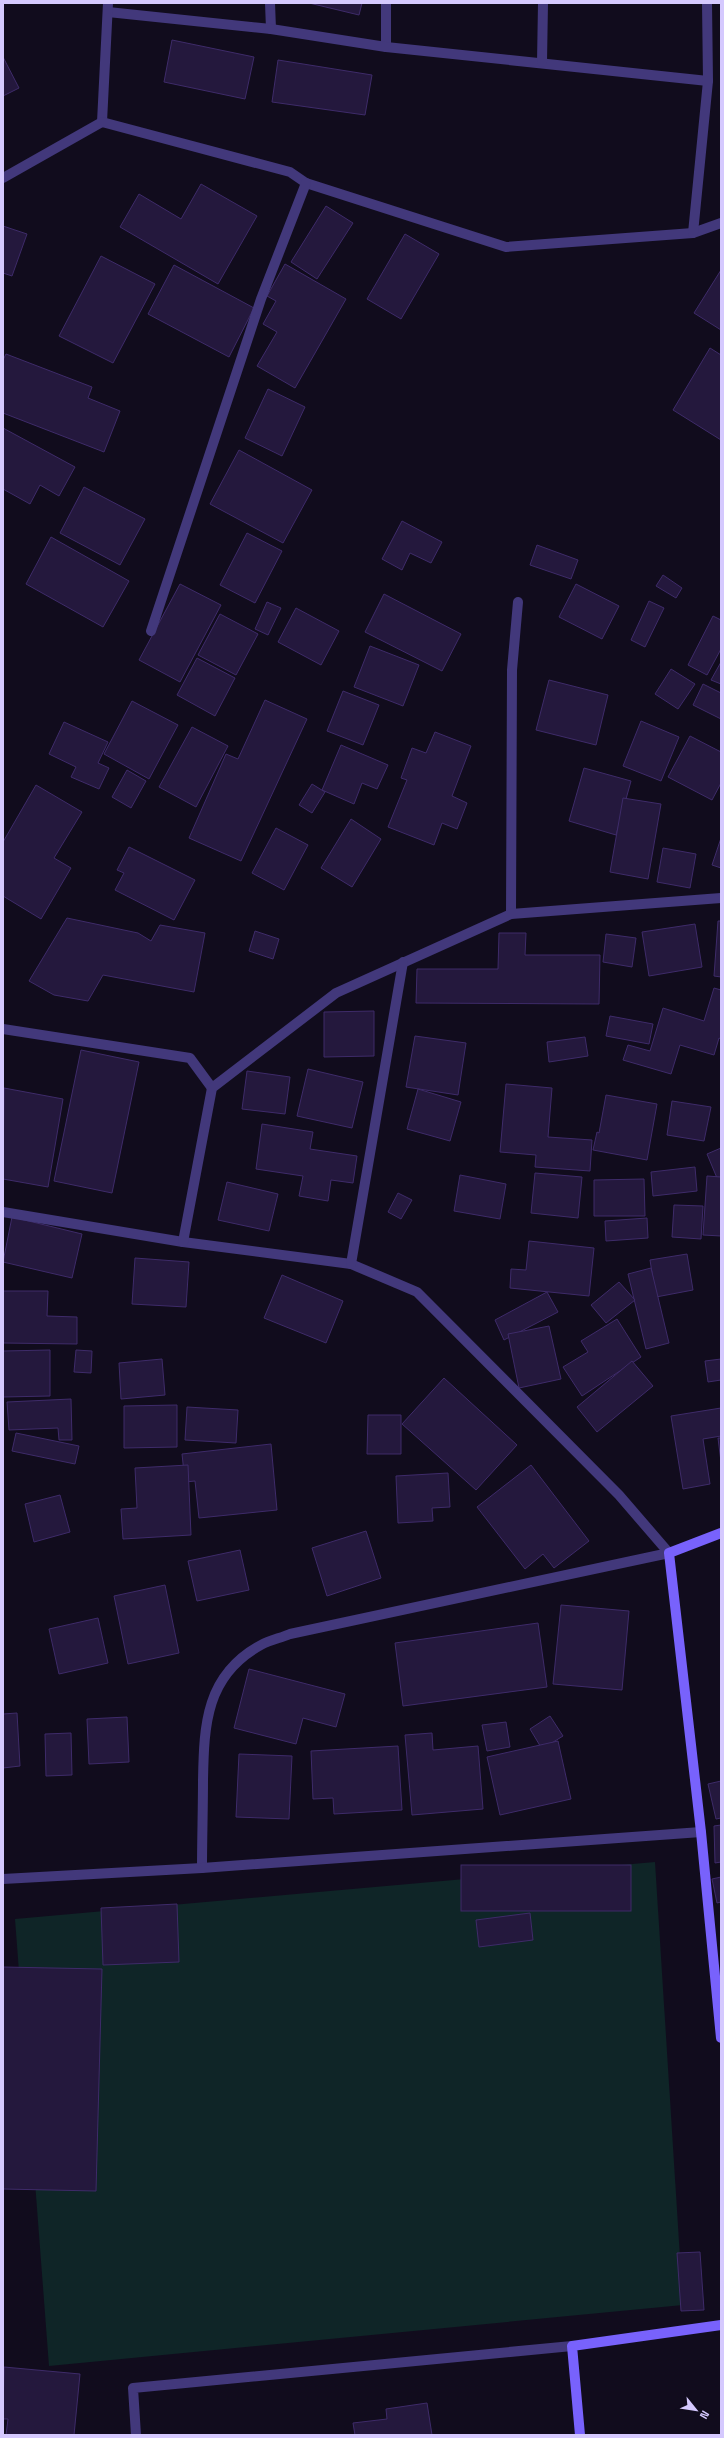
<svg xmlns="http://www.w3.org/2000/svg" width="724" height="2438" font-family="'Space Grotesk',sans-serif">
  <rect width="100%" height="100%" fill="#110c1d"/>
  <polygon fill="#0f2527" points="655,1862 683,2305 49,2366 15,1919"/>
  <g fill="#24183d" stroke="#3e2b69">
    <polygon points="309,3 362,3 359,15"/>
    <polygon points="172,40 254,57 245,99 164,82"/>
    <polygon points="3,57 19,88 3,96"/>
    <polygon points="278,60 372,75 365,115 272,102"/>
    <polygon points="201,184 257,216 218,284 120,227 139,194 181,219"/>
    <polygon points="326,206 353,223 317,279 291,262"/>
    <polygon points="3,226 27,234 12,276 3,273"/>
    <polygon points="405,234 439,254 401,319 367,299"/>
    <polygon points="101,256 155,284 113,363 59,336"/>
    <polygon points="285,264 346,299 295,388 257,366 277,332 263,324 276,301 267,296"/>
    <polygon points="174,265 254,308 229,357 148,314"/>
    <polygon points="721,270 721,330 694,313"/>
    <polygon points="710,348 721,355 721,440 673,410"/>
    <polygon points="6,354 92,387 88,398 120,411 104,452 3,413 3,360"/>
    <polygon points="268,389 305,407 282,456 245,438"/>
    <polygon points="3,428 75,467 59,496 40,485 30,504 3,489"/>
    <polygon points="239,450 312,490 283,543 210,504"/>
    <polygon points="84,487 145,519 120,565 60,533"/>
    <polygon points="402,521 442,542 431,563 410,553 402,570 382,559"/>
    <polygon points="247,533 282,551 255,603 220,585"/>
    <polygon points="51,537 129,581 103,627 26,584"/>
    <polygon points="537,545 578,560 571,579 530,565"/>
    <polygon points="663,575 682,588 676,598 656,586"/>
    <polygon points="180,584 221,605 180,682 139,660"/>
    <polygon points="576,584 619,606 602,639 559,617"/>
    <polygon points="384,594 461,634 442,671 365,632"/>
    <polygon points="649,601 664,608 645,647 631,640"/>
    <polygon points="267,602 281,608 268,635 255,629"/>
    <polygon points="296,608 339,631 321,665 278,642"/>
    <polygon points="220,614 258,634 236,675 198,655"/>
    <polygon points="713,616 721,620 721,649 707,675 688,665"/>
    <polygon points="370,646 419,665 403,706 354,687"/>
    <polygon points="197,658 235,678 215,716 177,695"/>
    <polygon points="721,662 721,684 711,680"/>
    <polygon points="671,669 695,684 678,709 655,694"/>
    <polygon points="549,680 608,695 596,745 536,730"/>
    <polygon points="703,684 721,693 721,719 693,705"/>
    <polygon points="343,691 379,705 363,745 327,731"/>
    <polygon points="265,700 307,719 241,861 189,838 226,754 238,759"/>
    <polygon points="132,701 178,725 149,779 104,754"/>
    <polygon points="641,721 679,737 661,781 623,766"/>
    <polygon points="64,722 108,742 98,763 109,768 99,789 71,777 76,767 49,754"/>
    <polygon points="192,727 228,746 196,807 159,787"/>
    <polygon points="435,732 471,746 452,796 467,803 457,829 442,823 434,845 388,827 407,780 401,778 412,748 426,753"/>
    <polygon points="690,736 721,752 721,783 712,800 668,777"/>
    <polygon points="341,745 388,765 377,789 362,783 354,804 322,790"/>
    <polygon points="584,768 631,781 616,835 569,821"/>
    <polygon points="127,770 146,781 131,808 112,797"/>
    <polygon points="312,784 325,792 312,813 299,805"/>
    <polygon points="36,785 82,812 54,858 71,868 41,919 3,896 3,842"/>
    <polygon points="623,798 661,804 648,879 610,872"/>
    <polygon points="351,819 381,839 352,887 321,868"/>
    <polygon points="276,828 308,845 284,890 252,873"/>
    <polygon points="721,838 721,868 712,865"/>
    <polygon points="129,847 195,880 174,920 115,890 124,873 117,870"/>
    <polygon points="663,848 696,854 690,888 657,882"/>
    <polygon points="67,918 138,933 151,941 160,925 205,933 194,992 103,975 88,1001 54,995 29,981"/>
    <polygon points="718,921 721,921 721,977 714,976"/>
    <polygon points="695,924 702,967 649,976 642,932"/>
    <polygon points="255,931 279,939 273,959 249,951"/>
    <polygon points="499,933 526,933 525,955 600,955 599,1004 416,1003 417,969 498,969"/>
    <polygon points="606,934 636,938 632,967 603,962"/>
    <polygon points="714,988 721,990 721,1039 719,1038 714,1055 680,1045 671,1074 623,1060 628,1045 650,1051 663,1008 704,1021"/>
    <polygon points="374,1011 374,1056 324,1057 324,1012"/>
    <polygon points="610,1016 653,1024 649,1044 606,1036"/>
    <polygon points="415,1036 466,1043 458,1095 406,1087"/>
    <polygon points="585,1037 588,1056 549,1062 547,1042"/>
    <polygon points="81,1050 139,1062 112,1193 54,1181"/>
    <polygon points="308,1069 363,1082 352,1128 297,1116"/>
    <polygon points="247,1071 290,1077 285,1114 242,1109"/>
    <polygon points="506,1084 552,1088 548,1137 592,1140 590,1171 535,1167 536,1155 500,1152"/>
    <polygon points="4,1088 63,1099 48,1187 3,1179"/>
    <polygon points="418,1089 461,1102 450,1141 407,1129"/>
    <polygon points="606,1095 657,1104 647,1160 593,1150 597,1132 599,1133"/>
    <polygon points="672,1101 711,1107 704,1141 667,1135"/>
    <polygon points="262,1124 313,1132 310,1149 357,1156 353,1183 331,1180 328,1201 299,1196 303,1176 256,1169"/>
    <polygon points="721,1148 721,1177 717,1178 707,1154"/>
    <polygon points="695,1167 697,1191 653,1196 651,1172"/>
    <polygon points="535,1173 582,1177 578,1218 531,1213"/>
    <polygon points="460,1175 506,1184 500,1219 454,1211"/>
    <polygon points="707,1176 721,1177 721,1236 703,1235"/>
    <polygon points="644,1179 645,1216 594,1216 594,1180"/>
    <polygon points="227,1182 278,1194 269,1231 218,1220"/>
    <polygon points="398,1193 412,1200 401,1219 388,1212"/>
    <polygon points="674,1205 703,1206 701,1239 672,1237"/>
    <polygon points="12,1217 82,1234 72,1278 3,1262"/>
    <polygon points="647,1218 648,1238 606,1241 605,1221"/>
    <polygon points="529,1241 594,1248 589,1296 510,1288 511,1269 526,1270"/>
    <polygon points="687,1254 693,1290 656,1297 650,1260"/>
    <polygon points="135,1258 189,1262 186,1307 132,1304"/>
    <polygon points="651,1268 669,1343 646,1349 628,1274"/>
    <polygon points="282,1275 343,1301 326,1343 264,1318"/>
    <polygon points="619,1282 635,1300 606,1323 591,1305"/>
    <polygon points="3,1291 48,1291 47,1316 77,1317 77,1344 3,1343"/>
    <polygon points="547,1292 558,1312 504,1340 495,1320"/>
    <polygon points="617,1319 641,1357 582,1396 563,1367 588,1352 581,1341"/>
    <polygon points="549,1326 561,1379 519,1388 508,1334"/>
    <polygon points="50,1350 50,1396 3,1397 3,1351"/>
    <polygon points="76,1350 92,1351 91,1373 74,1372"/>
    <polygon points="162,1359 165,1395 121,1399 119,1363"/>
    <polygon points="721,1359 721,1380 708,1382 705,1361"/>
    <polygon points="632,1361 653,1386 597,1432 577,1407"/>
    <polygon points="444,1378 517,1445 476,1490 402,1424"/>
    <polygon points="71,1399 72,1440 59,1440 58,1428 9,1430 7,1402"/>
    <polygon points="177,1405 177,1447 124,1448 124,1406"/>
    <polygon points="187,1407 238,1410 236,1443 185,1440"/>
    <polygon points="721,1408 721,1436 703,1439 710,1484 683,1489 671,1416"/>
    <polygon points="368,1415 401,1415 401,1454 367,1454"/>
    <polygon points="16,1433 79,1446 75,1464 12,1451"/>
    <polygon points="718,1438 721,1438 721,1462"/>
    <polygon points="271,1444 277,1510 199,1518 195,1481 185,1482 182,1454"/>
    <polygon points="188,1465 191,1535 123,1539 121,1509 137,1508 135,1468"/>
    <polygon points="531,1465 589,1541 554,1568 543,1554 525,1569 477,1507"/>
    <polygon points="448,1473 450,1507 432,1508 433,1521 398,1523 396,1476"/>
    <polygon points="60,1495 70,1532 34,1542 25,1504"/>
    <polygon points="366,1531 381,1578 327,1596 312,1548"/>
    <polygon points="240,1550 249,1590 197,1601 188,1561"/>
    <polygon points="165,1585 179,1653 128,1664 114,1596"/>
    <polygon points="561,1605 629,1611 622,1690 553,1684"/>
    <polygon points="98,1618 108,1663 59,1674 49,1629"/>
    <polygon points="538,1623 547,1687 403,1706 395,1643"/>
    <polygon points="249,1669 345,1694 336,1727 303,1718 296,1744 234,1728"/>
    <polygon points="17,1713 20,1766 3,1768 3,1714"/>
    <polygon points="550,1716 563,1736 542,1749 530,1729"/>
    <polygon points="127,1717 129,1762 89,1764 87,1719"/>
    <polygon points="506,1722 510,1747 487,1751 482,1725"/>
    <polygon points="71,1733 72,1775 46,1776 45,1734"/>
    <polygon points="432,1733 433,1750 478,1746 483,1809 412,1815 405,1735"/>
    <polygon points="558,1741 571,1799 500,1815 487,1757"/>
    <polygon points="398,1746 402,1810 334,1814 333,1798 313,1799 311,1751"/>
    <polygon points="239,1754 292,1756 289,1819 236,1817"/>
    <polygon points="721,1781 721,1818 716,1819 708,1784"/>
    <polygon points="721,1825 721,1862 715,1863 714,1826"/>
    <rect x="461" y="1865" width="170" height="46"/>
    <polygon points="721,1877 721,1902 717,1903 712,1879"/>
    <polygon points="177,1904 179,1962 103,1965 101,1908"/>
    <polygon points="530,1913 533,1940 479,1947 476,1920"/>
    <polygon points="3,1967 102,1969 96,2191 3,2189"/>
    <polygon points="700,2252 704,2310 681,2311 677,2253"/>
    <polygon points="4,2367 80,2374 74,2435 6,2435 8,2419 3,2419"/>
    <polygon points="427,2403 432,2435 355,2435 353,2423 387,2419 386,2409"/>
  </g>
  <g fill="none" stroke-linecap="round" stroke-linejoin="round">
    <g stroke="#42387b" stroke-width="10">
      <polyline points="270,3 271,29"/>
      <polyline points="386,3 386,47"/>
      <polyline points="108,12 271,29 386,47 708,81"/>
      <polyline points="542,62 543,3"/>
      <polyline points="102,122 108,3"/>
      <polyline points="3,178 102,122 290,172 306,183 506,247 693,233 721,223"/>
      <polyline points="693,233 708,81 707,3"/>
      <polyline points="151,631 261,299 306,183"/>
      <polyline points="511,914 512,670 518,602"/>
      <polyline points="3,1029 190,1058 212,1088"/>
      <path d="M3,1212L183,1242L351,1264L417,1292L619,1495L669,1553L290,1634C281,1638 270,1640 261,1645C206,1675 204,1724 203,1780C203,1809 202,1839 202,1868"/>
      <polyline points="183,1242 212,1088 336,993 511,914 721,898"/>
      <polyline points="351,1264 403,962"/>
      <polyline points="3,1879 202,1868 701,1832"/>
      <polyline points="136,2435 133,2388 572,2346"/>
    </g>
    <g stroke="#7862fc" stroke-width="10">
      <polyline points="721,1533 669,1553 701,1832 721,2038"/>
      <polyline points="580,2435 572,2346 721,2325"/>
    </g>
  </g>
  <rect width="724" height="2438" fill="none" stroke="#d5c9fe" stroke-width="8"/>
  <g transform="translate(696 2410) rotate(120)" stroke="#110c1d" stroke-width="3" paint-order="stroke">
  <path d="M0-3L7 15L0 10L-7 15Z" fill="#d5c9fe"/>
  <text y="-6" font-size="11" font-weight="bold" text-anchor="middle" fill="#d5c9fe">N</text>
  </g>
</svg>
